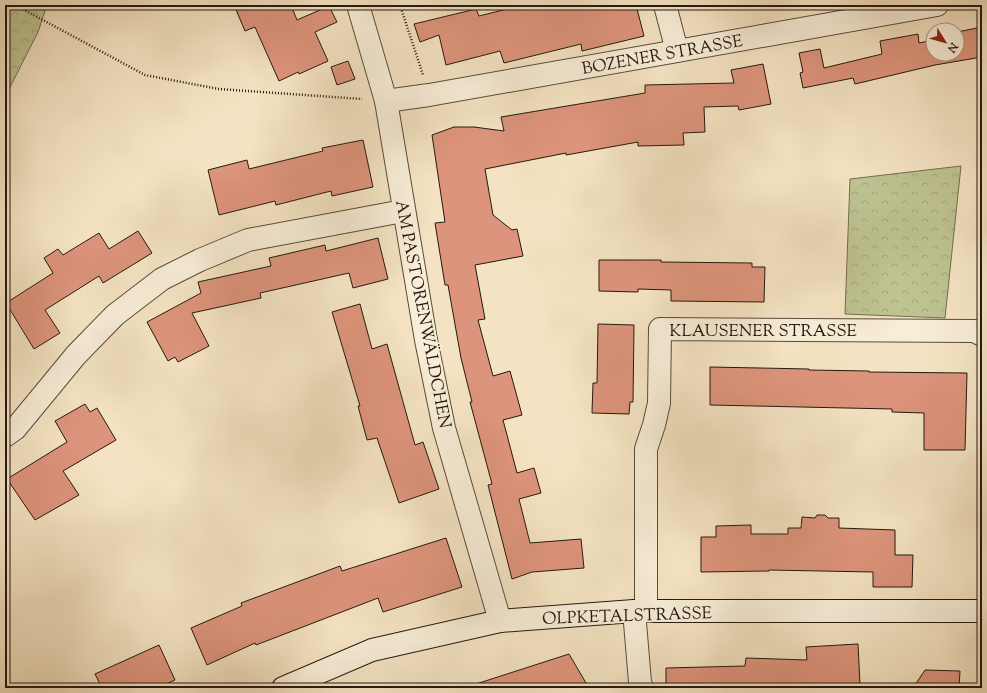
<svg xmlns="http://www.w3.org/2000/svg" width="987" height="693" font-family="'Sorts Mill Goudy',serif">
  <defs>
    <pattern id="forest-crowns" width="20" height="18" patternUnits="userSpaceOnUse"><rect width="20" height="18" fill="#bec391"/><path d="M2 6a3 3 0 1 1 6 0M12 15a3 3 0 1 1 6 0" fill="none" stroke="#a3a77c"/></pattern>
  </defs>
  <rect width="100%" height="100%" fill="#f4e3c2"/>
  <filter id="stains"><feTurbulence type="fractalNoise" baseFrequency=".005" numOctaves="4"/><feColorMatrix values="0 0 0 0 .2 0 0 0 0 .09 0 0 0 0 .02 0 0 0 .5 -.17"/></filter>
  <radialGradient id="worn" r=".72"><stop offset=".6" stop-color="#630" stop-opacity="0"/><stop offset="1" stop-color="#630" stop-opacity=".3"/></radialGradient>
  <g fill="url(#forest-crowns)" stroke="#716e50">
    <polygon points="5,5 47,5 38,32 5,97"/>
    <polygon points="961,166 945,318 845,314 850,179"/>
  </g>
  <g fill="#dd947c" stroke="#241910">
    <polygon points="234,5 291,5 297,20 329,6 337,22 315,32 328,61 299,74 298,72 279,81 255,27 245,31"/>
    <polygon points="523,5 636,5 644,36 582,51 581,44 504,63 500,51 446,65 439,35 420,42 414,24 476,9 479,16"/>
    <polygon points="982,27 982,57 935,65 855,84 853,78 803,88 800,73 803,72 799,53 820,49 824,68 882,54 880,41 918,34 919,43 933,40 933,54 957,54 957,32"/>
    <polygon points="348,61 355,79 337,85 331,67"/>
    <polygon points="763,64 771,104 739,110 738,106 704,107 705,132 683,133 684,145 638,146 638,142 566,155 566,153 485,169 493,215 512,230 517,229 523,256 475,265 485,319 478,320 493,376 510,371 522,415 503,420 517,473 534,468 541,493 519,499 530,543 581,539 584,568 532,572 512,579 488,485 492,484 470,402 472,402 461,358 448,285 445,285 435,223 445,222 432,135 454,127 474,127 504,131 501,117 645,93 645,85 734,83 731,70"/>
    <polygon points="363,140 373,187 332,196 331,191 276,205 275,201 219,215 208,170 247,160 249,169 323,151 322,148"/>
    <polygon points="138,231 152,253 103,283 99,276 45,310 60,333 34,349 6,303 53,273 44,258 58,249 63,255 99,233 109,249"/>
    <polygon points="378,238 388,279 353,288 349,273 260,293 261,298 192,313 209,346 178,362 175,357 168,361 147,322 201,293 198,282 271,266 269,258 325,245 326,251"/>
    <polygon points="599,260 661,260 661,262 752,263 752,267 765,267 764,302 671,301 671,290 638,289 638,292 599,291"/>
    <polygon points="360,304 372,349 387,344 415,445 423,442 439,489 399,503 377,438 367,440 358,406 360,406 332,312"/>
    <polygon points="598,324 634,325 633,402 630,402 629,414 592,413 593,383 597,383"/>
    <polygon points="710,367 809,369 809,370 869,371 869,372 967,373 965,450 924,450 924,413 892,412 892,409 710,405"/>
    <polygon points="85,404 90,412 97,408 116,440 63,471 79,495 35,520 7,479 67,442 55,421"/>
    <polygon points="817,515 825,515 828,518 839,518 839,528 895,530 895,555 913,555 912,587 873,587 873,572 769,570 769,571 701,572 701,537 716,537 716,526 751,525 751,534 788,534 788,528 801,528 802,517 815,518"/>
    <polygon points="446,538 462,587 383,612 378,598 256,645 255,643 207,665 191,628 242,606 241,603 340,566 342,571"/>
    <polygon points="858,644 860,685 806,688 666,688 666,668 745,666 746,658 807,660 806,647"/>
    <polygon points="159,645 175,680 158,688 102,688 95,674"/>
    <polygon points="569,654 589,688 477,688 476,684"/>
    <polygon points="925,670 960,671 959,688 913,688"/>
  </g>
  <g fill="none" stroke-linecap="round" stroke-linejoin="round">
    <defs>
      <g id="street">
        <polyline points="358,5 386,101 426,340 444,428 500,621"/>
        <polyline points="665,5 677,51"/>
        <polyline points="386,101 429,95 937,5"/>
        <polyline points="5,436 15,429 76,355 115,315 162,279 200,260 248,240 403,211"/>
        <polyline points="634,611 640,682 642,688"/>
        <polyline points="646,611 646,449 654,425 659,403 660,329 974,331 982,335"/>
      </g>
      <polyline id="secondary" points="283,688 372,650 500,621 634,611 982,611"/>
    </defs>
    <use href="#street" stroke="#584c3c" stroke-width="24"/>
    <use href="#secondary" stroke="#241910" stroke-width="24"/>
    <g stroke="#241910" stroke-width="2.5" stroke-dasharray="1 2" stroke-linecap="butt">
      <polyline points="15,5 145,75 219,89 362,99"/>
      <polyline points="400,5 423,75"/>
    </g>
    <use href="#street" stroke="#f8edd7" stroke-width="22"/>
    <use href="#secondary" stroke="#f8edd7" stroke-width="22"/>
  </g>
  <g text-anchor="middle" stroke-width="4" stroke-linejoin="round" paint-order="stroke">
    <g font-size="17" fill="#241910" stroke="#f8edd7">
      <text transform="translate(662 54) rotate(-10)" y="6">BOZENER STRASSE</text>
      <text transform="translate(424 314) rotate(79)" y="6">AM PASTORENWÄLDCHEN</text>
      <text x="763" y="336">KLAUSENER STRASSE</text>
      <text transform="translate(627 615) rotate(-2)" y="6">OLPKETALSTRASSE</text>
    </g>
  </g>
  <rect width="987" height="693" fill="none" stroke="#f4e3c2" stroke-width="20"/>
  <rect x="6" y="6" width="975" height="681" fill="none" stroke="#241910" stroke-width="2"/>
  <rect x="10" y="10" width="967" height="673" fill="none" stroke="#241910"/>
  <g transform="translate(945 42) rotate(127)"><circle r="19" fill="#f8edd7" stroke="#a39887"/>
  <path d="M0-3L7 15L0 10L-7 15Z" fill="#8f2418"/>
  <text y="-6" font-size="11" font-weight="bold" text-anchor="middle" fill="#241910">N</text>
  </g>
  <rect width="100%" height="100%" filter="url(#stains)"/>
  <rect width="100%" height="100%" fill="url(#worn)"/>
</svg>
